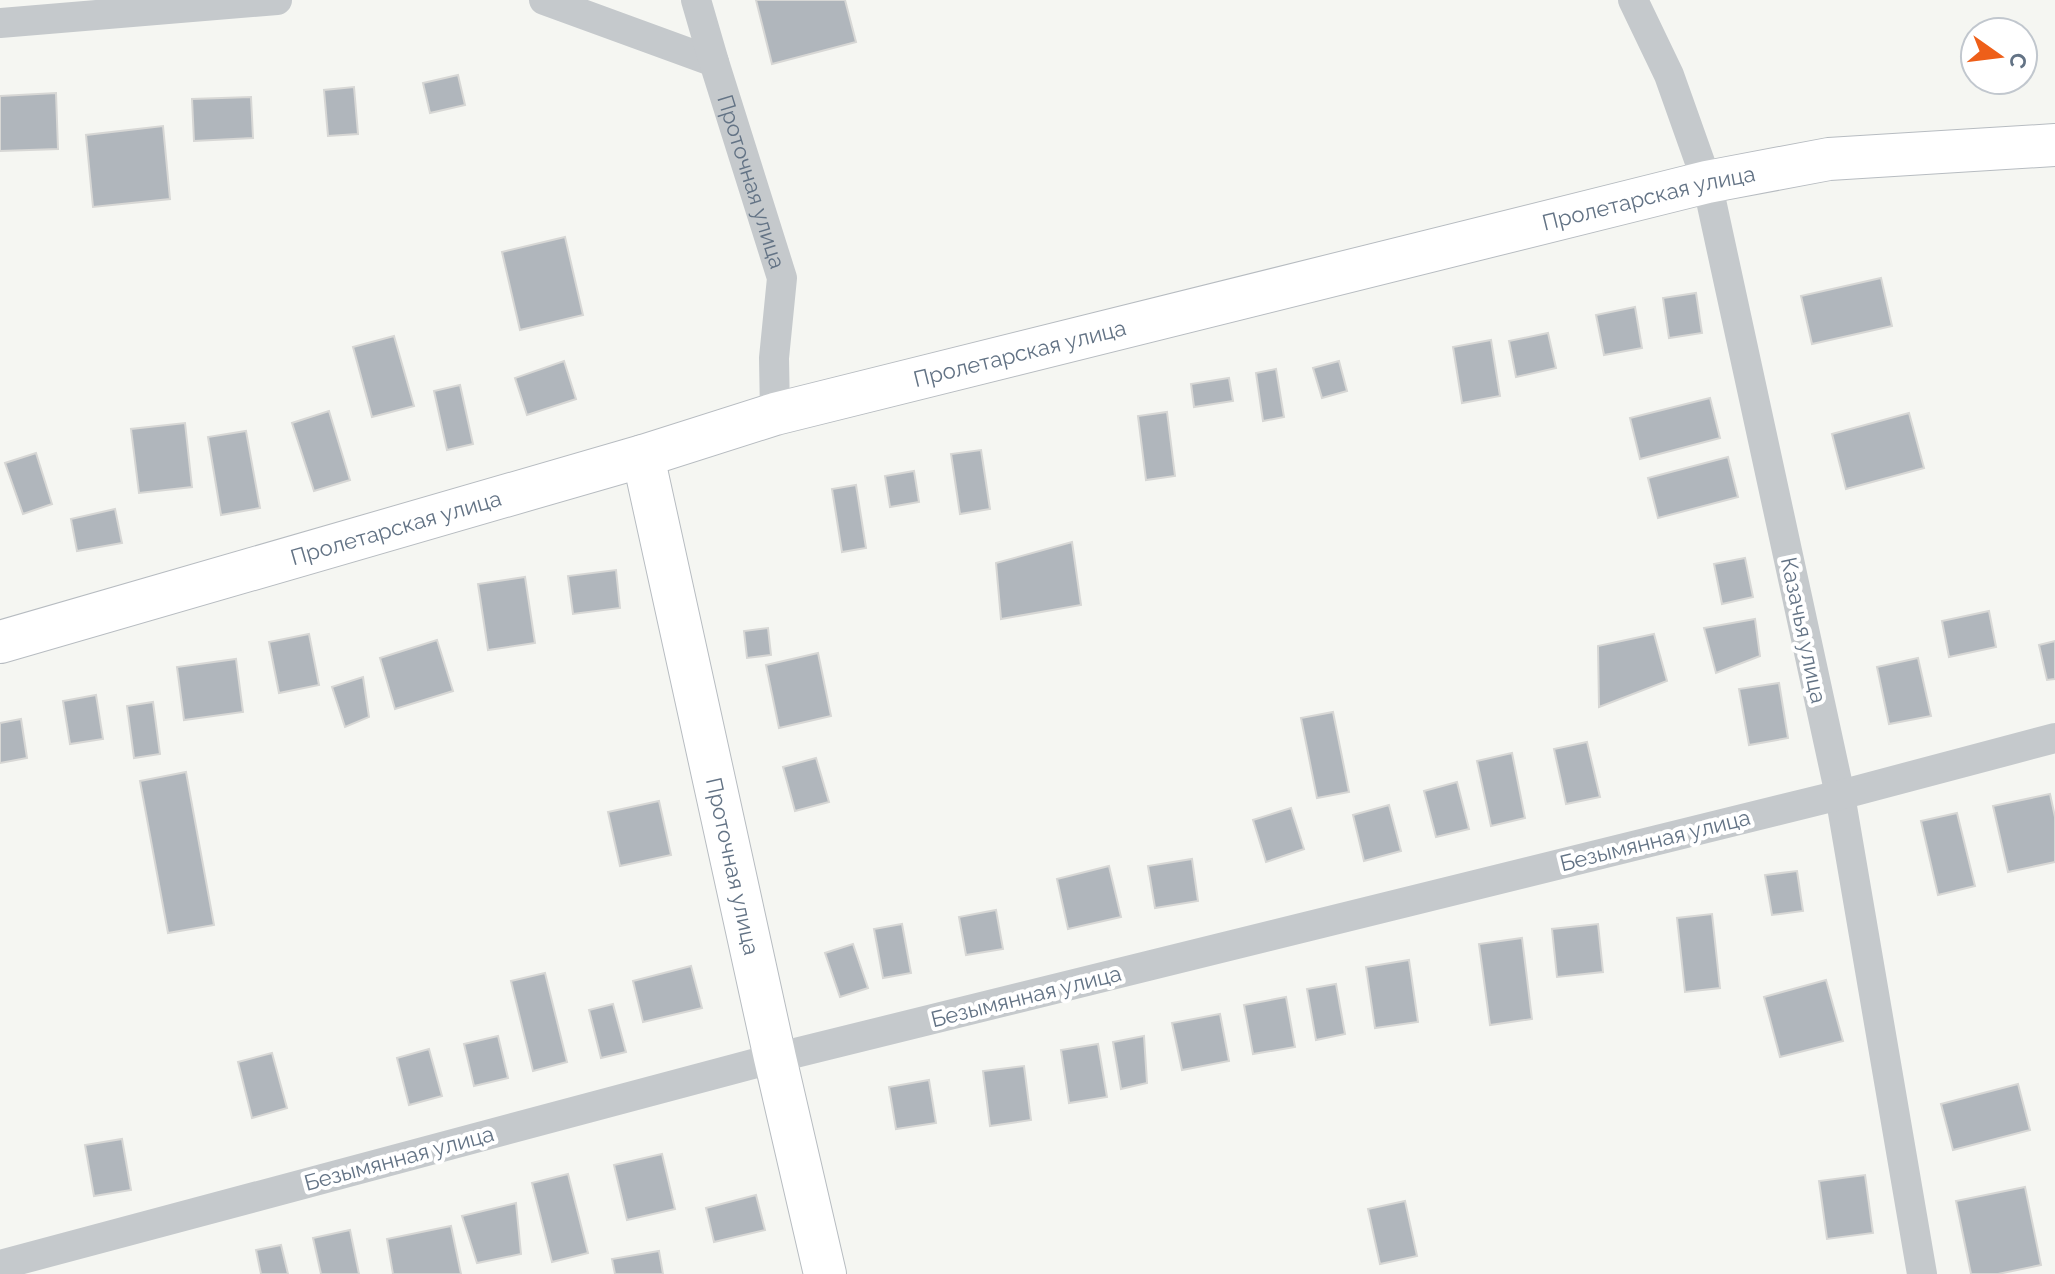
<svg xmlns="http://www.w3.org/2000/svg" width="2055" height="1274" font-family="Raleway,sans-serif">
  <rect width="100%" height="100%" fill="#f5f6f2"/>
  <g fill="#b0b6bc" stroke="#d7d7d5" stroke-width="2">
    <polygon points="756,0 845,0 856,42 772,64"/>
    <polygon points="458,75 465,105 430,113 423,83"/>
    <polygon points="354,87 358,134 328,136 324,90"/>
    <polygon points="56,93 58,149 0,151 0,96"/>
    <polygon points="251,97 253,138 194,141 192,99"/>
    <polygon points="163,126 170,199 93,207 86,135"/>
    <polygon points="565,237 583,315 520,330 502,252"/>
    <polygon points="1881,278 1892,326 1812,344 1801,296"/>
    <polygon points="1696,293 1702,333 1669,338 1663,298"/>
    <polygon points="1635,307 1642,348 1604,355 1596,315"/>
    <polygon points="1548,333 1556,368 1516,377 1509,341"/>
    <polygon points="394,336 414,406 372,417 353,347"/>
    <polygon points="1491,340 1500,396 1462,403 1453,347"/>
    <polygon points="564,361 576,399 527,415 515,378"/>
    <polygon points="1339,361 1347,391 1322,398 1313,368"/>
    <polygon points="1276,369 1284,417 1263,421 1256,373"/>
    <polygon points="1229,378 1233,401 1194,407 1191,384"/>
    <polygon points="460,385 473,444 447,450 434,391"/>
    <polygon points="1710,398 1720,438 1640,459 1630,418"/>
    <polygon points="329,411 350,480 314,491 292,423"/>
    <polygon points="1167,412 1175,476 1146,480 1138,416"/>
    <polygon points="1909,413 1924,468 1846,489 1832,434"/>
    <polygon points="185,423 192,487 139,493 131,429"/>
    <polygon points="246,431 260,508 221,515 208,437"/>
    <polygon points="981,450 990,509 960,514 951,454"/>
    <polygon points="36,453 52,504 23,514 5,463"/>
    <polygon points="1728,457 1738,497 1658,518 1648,478"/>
    <polygon points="914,471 919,502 890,507 885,476"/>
    <polygon points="856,485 866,548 842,552 832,489"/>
    <polygon points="115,509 122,543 77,551 71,519"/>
    <polygon points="1072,542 1081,605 1001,619 996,563"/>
    <polygon points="1745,558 1753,597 1722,604 1714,564"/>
    <polygon points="616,570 620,608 573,614 568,576"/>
    <polygon points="525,577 535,643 488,650 478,584"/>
    <polygon points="1989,611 1996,647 1949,657 1942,621"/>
    <polygon points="1755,619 1760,656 1716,673 1704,628"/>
    <polygon points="768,628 771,655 747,658 744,631"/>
    <polygon points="309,634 319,685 279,693 269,642"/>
    <polygon points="1654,634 1667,681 1599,707 1598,646"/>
    <polygon points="437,640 453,691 395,709 380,658"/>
    <polygon points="2055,641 2055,679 2047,680 2039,645"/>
    <polygon points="818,653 831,716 779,728 766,665"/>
    <polygon points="1918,658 1931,716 1889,724 1877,667"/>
    <polygon points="236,659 243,712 184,720 177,667"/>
    <polygon points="363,677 369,717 345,727 332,687"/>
    <polygon points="1779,683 1788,738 1749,745 1739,689"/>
    <polygon points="96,695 103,739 70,744 63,701"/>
    <polygon points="153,702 160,754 134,758 127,706"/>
    <polygon points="1333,712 1349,792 1317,798 1301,718"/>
    <polygon points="21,719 27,758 0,763 0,723"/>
    <polygon points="1587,742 1600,797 1566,804 1554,749"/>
    <polygon points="1512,753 1525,818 1491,826 1477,761"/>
    <polygon points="816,758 829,802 795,811 783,767"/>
    <polygon points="186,772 214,925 168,933 140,781"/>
    <polygon points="1457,782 1469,829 1436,837 1424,791"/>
    <polygon points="2050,794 2055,817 2055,862 2008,872 1993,806"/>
    <polygon points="659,801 671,855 620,866 608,812"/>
    <polygon points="1389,805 1401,851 1364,861 1353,815"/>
    <polygon points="1291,808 1304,849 1266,862 1253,820"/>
    <polygon points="1957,813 1975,886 1938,895 1921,821"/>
    <polygon points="1192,859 1198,901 1155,908 1148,866"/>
    <polygon points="1109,866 1121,917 1068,929 1057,879"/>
    <polygon points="1797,871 1803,911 1772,915 1765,875"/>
    <polygon points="996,910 1003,949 966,955 959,917"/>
    <polygon points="1712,914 1720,988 1685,992 1677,918"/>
    <polygon points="902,924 911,973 883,978 874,929"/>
    <polygon points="1598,924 1603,972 1557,977 1552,929"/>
    <polygon points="1522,938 1532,1019 1490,1025 1479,944"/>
    <polygon points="853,944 868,988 840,997 825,953"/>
    <polygon points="1409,960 1418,1022 1375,1028 1366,967"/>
    <polygon points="691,966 702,1008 643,1022 633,981"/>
    <polygon points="545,973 567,1062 533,1071 511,981"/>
    <polygon points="1826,980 1843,1041 1780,1057 1764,997"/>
    <polygon points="1336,984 1345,1034 1316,1040 1307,989"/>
    <polygon points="1286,997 1295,1047 1253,1054 1244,1005"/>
    <polygon points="613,1004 626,1052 601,1058 589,1010"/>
    <polygon points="1220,1014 1229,1061 1182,1070 1172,1023"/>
    <polygon points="498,1036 508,1078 474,1086 464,1044"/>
    <polygon points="1144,1036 1147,1083 1121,1089 1113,1042"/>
    <polygon points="1098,1044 1107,1097 1069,1103 1061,1050"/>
    <polygon points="429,1049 442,1096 409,1105 397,1058"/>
    <polygon points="272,1053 287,1108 252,1118 238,1062"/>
    <polygon points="1024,1066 1031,1120 990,1126 983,1071"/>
    <polygon points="929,1080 936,1123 896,1129 889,1087"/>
    <polygon points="2018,1084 2030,1130 1953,1150 1941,1104"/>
    <polygon points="122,1139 131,1190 94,1196 85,1145"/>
    <polygon points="662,1154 675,1209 627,1220 614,1165"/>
    <polygon points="568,1174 588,1253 552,1262 532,1183"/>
    <polygon points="1865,1175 1873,1233 1827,1239 1819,1181"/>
    <polygon points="2025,1187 2041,1265 1998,1274 1971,1274 1956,1201"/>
    <polygon points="756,1195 765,1230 714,1242 706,1208"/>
    <polygon points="1405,1201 1417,1256 1380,1264 1368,1209"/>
    <polygon points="516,1203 521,1254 477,1263 462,1216"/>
    <polygon points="451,1226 461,1274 393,1274 387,1239"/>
    <polygon points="350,1230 359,1274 321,1274 313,1238"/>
    <polygon points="281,1245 288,1274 261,1274 256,1250"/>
    <polygon points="659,1251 663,1274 615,1274 612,1259"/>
  </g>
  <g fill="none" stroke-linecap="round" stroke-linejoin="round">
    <defs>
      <g id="secondary">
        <path id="s2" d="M643,456L775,1058L825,1274"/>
        <path id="s3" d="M0,642L643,456L775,414L1707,182L1829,159L2055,145"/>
      </g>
    </defs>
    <use href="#secondary" stroke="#b7bcc1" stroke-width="44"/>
    <g stroke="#c5c9cc" stroke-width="30">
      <polyline points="544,0 714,62"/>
      <path id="s1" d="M696,0L714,62L782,278L774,358L775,414"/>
      <polyline points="1633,0 1669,75 1707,182 1840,795 1922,1274"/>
      <polyline points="0,23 277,0"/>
      <polyline points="0,1265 775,1058 1840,795 2055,738"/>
    </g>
    <use href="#secondary" stroke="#fff" stroke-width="42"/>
  </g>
  <g text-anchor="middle" stroke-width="8" stroke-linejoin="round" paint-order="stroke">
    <g font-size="22" fill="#637385" stroke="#fff">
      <text dy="8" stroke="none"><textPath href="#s1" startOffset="190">Проточная улица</textPath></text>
      <text dy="8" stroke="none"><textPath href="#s3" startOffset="1708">Пролетарская улица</textPath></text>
      <text dy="8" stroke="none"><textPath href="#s3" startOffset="1060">Пролетарская улица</textPath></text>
      <text dy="8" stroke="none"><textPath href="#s3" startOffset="412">Пролетарская улица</textPath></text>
      <text transform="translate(1804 630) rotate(78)" y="8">Казачья улица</text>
      <text transform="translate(1655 840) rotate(-14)" y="8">Безымянная улица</text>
      <text dy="8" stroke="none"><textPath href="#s2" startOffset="420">Проточная улица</textPath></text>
      <text transform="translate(1026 996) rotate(-14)" y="8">Безымянная улица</text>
      <text transform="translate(399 1158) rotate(-15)" y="8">Безымянная улица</text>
    </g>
  </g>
  <g transform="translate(1999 56) rotate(104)"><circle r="38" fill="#ffffff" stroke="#c1c7ce" stroke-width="2"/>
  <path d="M0-6L14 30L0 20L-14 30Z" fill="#ee5f19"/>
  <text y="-12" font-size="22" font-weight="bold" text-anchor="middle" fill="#637385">С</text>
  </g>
</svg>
